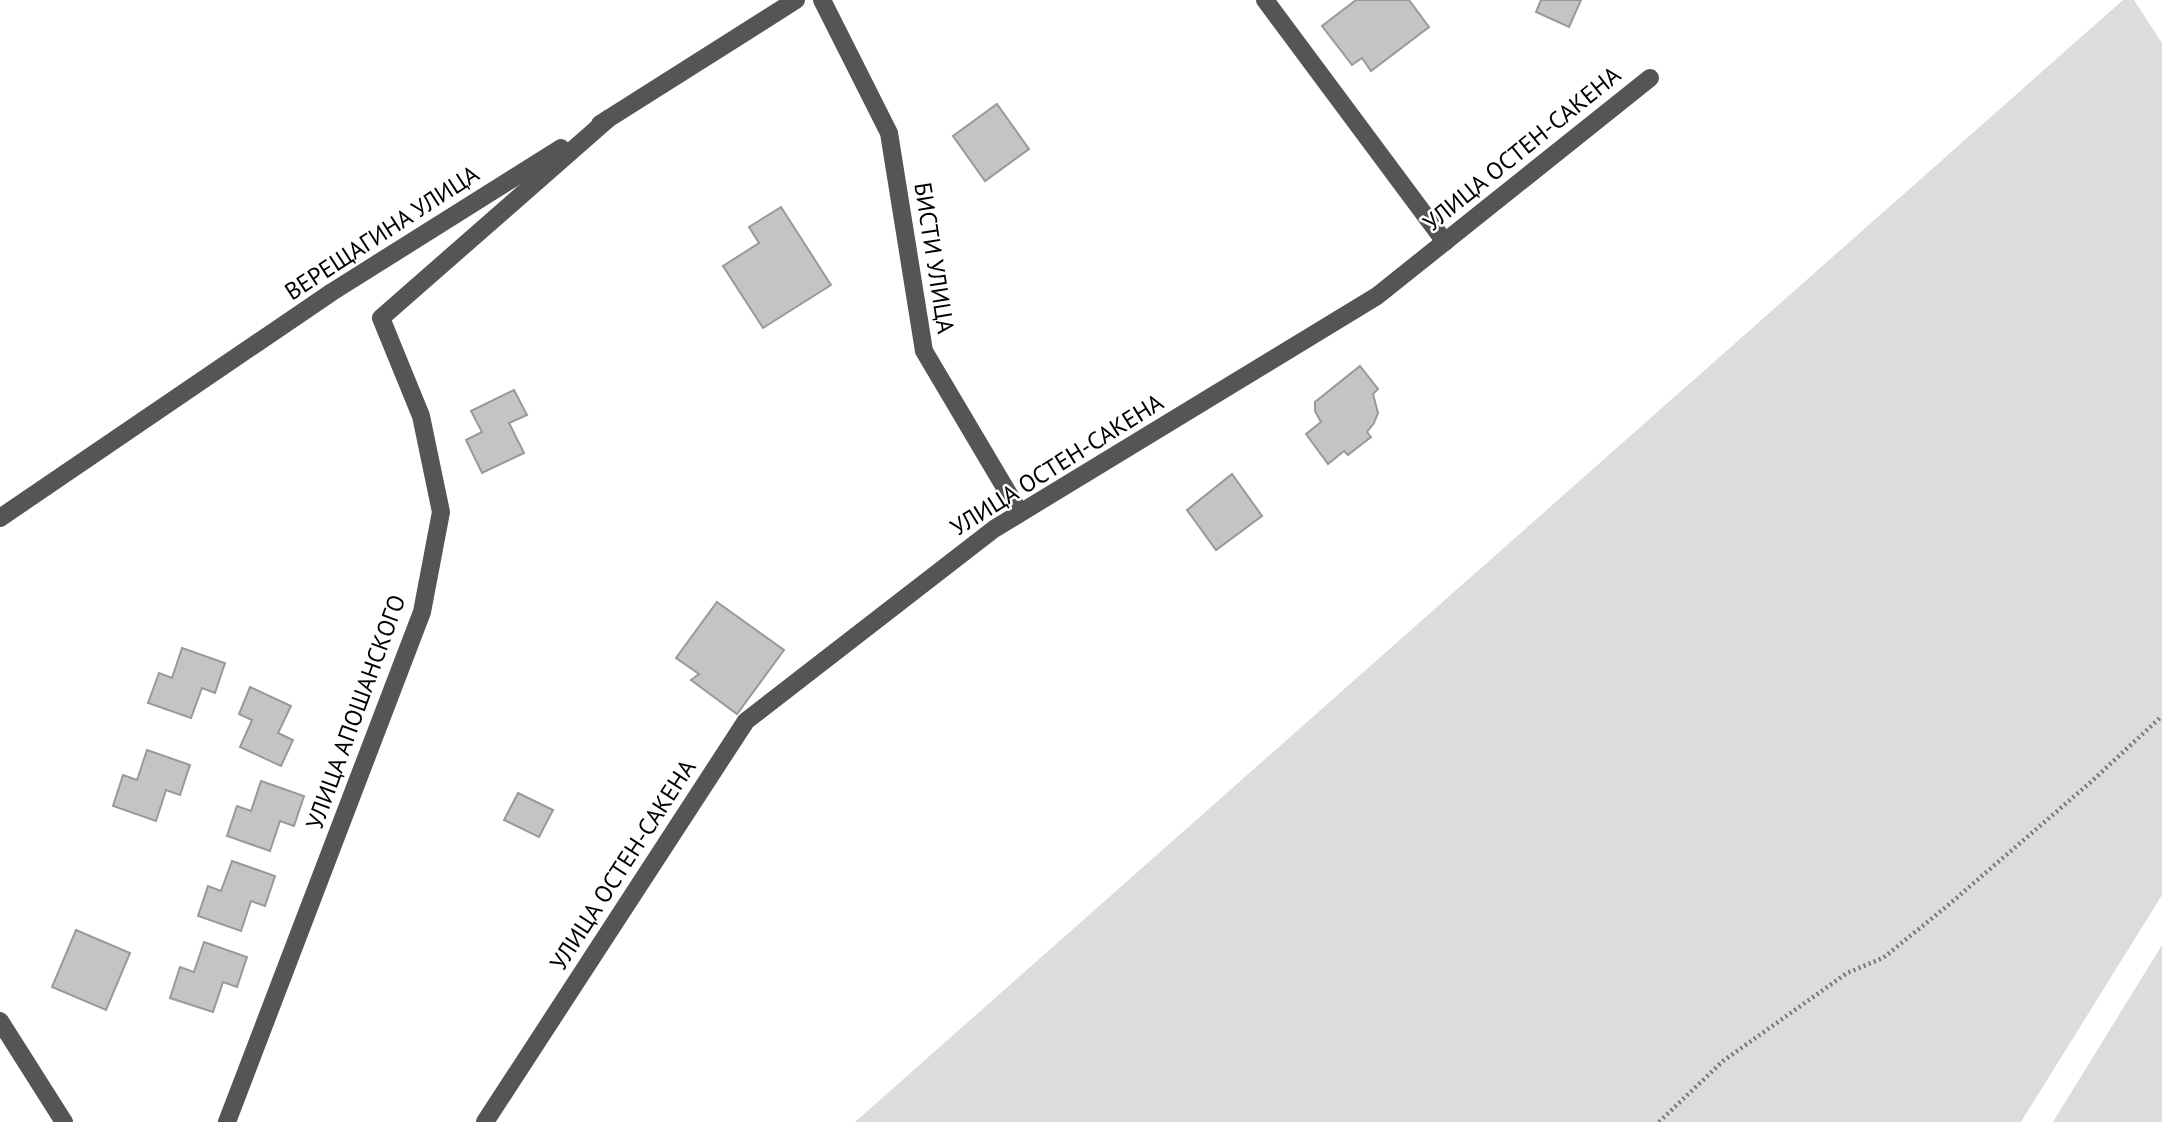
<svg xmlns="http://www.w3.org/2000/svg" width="2162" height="1122" font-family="'PT Sans',sans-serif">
  <rect width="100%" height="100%" fill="#fff"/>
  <g fill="#dcdcdc">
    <polygon points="2123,0 2134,0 2162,43 2162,895 2021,1122 855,1122"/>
    <polygon points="2162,945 2162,1122 2053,1122"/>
  </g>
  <g fill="#c4c4c4" stroke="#999" stroke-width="2">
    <polygon points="1356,0 1409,0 1429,27 1371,71 1362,58 1352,65 1322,26"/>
    <polygon points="1541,0 1581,0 1569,27 1536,12"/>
    <polygon points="997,104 1029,149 985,181 953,136"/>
    <polygon points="781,207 831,285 763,328 723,266 759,243 749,227"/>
    <polygon points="1360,366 1378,389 1373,394 1378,413 1374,423 1367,432 1371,437 1348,455 1344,451 1328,464 1306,434 1321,422 1315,411 1315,402"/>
    <polygon points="514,390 527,415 509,423 524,453 482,473 466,440 482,432 471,411"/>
    <polygon points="1232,474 1262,516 1216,550 1187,510"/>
    <polygon points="717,602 784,650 737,714 691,680 699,674 676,658"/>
    <polygon points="182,648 225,663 215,693 202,688 191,718 148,703 159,673 172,678"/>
    <polygon points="250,687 291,706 278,733 293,740 281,766 240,747 252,720 239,714"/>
    <polygon points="147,750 190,765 180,795 166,790 156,821 113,806 123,775 137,780"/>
    <polygon points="261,781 304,796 294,826 280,821 270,851 227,836 237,806 251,811"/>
    <polygon points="518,793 553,810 539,837 504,820"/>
    <polygon points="232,861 275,876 265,906 251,901 241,931 198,916 208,886 221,891"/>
    <polygon points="76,930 130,953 106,1010 52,987"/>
    <polygon points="204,942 247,957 237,987 223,982 213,1012 170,998 180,967 194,972"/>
  </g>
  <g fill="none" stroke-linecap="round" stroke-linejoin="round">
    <polyline stroke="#777" stroke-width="4.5" stroke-dasharray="2 3.5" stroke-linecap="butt" points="1659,1122 1723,1061 1847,973 1883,958 1946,907 2092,781 2162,716"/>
    <g stroke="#555" stroke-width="18">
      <polyline points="822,0 889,133 924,351 1020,513"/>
      <polyline points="1265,0 1445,242"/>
      <polyline points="600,124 796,0"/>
      <polyline points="0,518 332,292 561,148"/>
      <polyline points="0,1021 64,1122"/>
      <polyline points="227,1122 422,612 441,512 421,416 381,318 608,119"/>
      <polyline points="485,1122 746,721 994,529 1377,296 1650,78"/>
    </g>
  </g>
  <g text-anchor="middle" stroke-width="5" stroke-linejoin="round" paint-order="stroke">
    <g font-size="24" fill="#000" stroke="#fff">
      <text transform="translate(1522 149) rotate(-39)" y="8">УЛИЦА ОСТЕН-САКЕНА</text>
      <text transform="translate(382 233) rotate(-33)" y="8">ВЕРЕЩАГИНА УЛИЦА</text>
      <text transform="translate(934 258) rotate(81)" y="8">БИСТИ УЛИЦА</text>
      <text transform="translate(1057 465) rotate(-32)" y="8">УЛИЦА ОСТЕН-САКЕНА</text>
      <text transform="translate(356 712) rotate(-70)" y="8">УЛИЦА АПОШАНСКОГО</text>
      <text transform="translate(623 865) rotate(-57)" y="8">УЛИЦА ОСТЕН-САКЕНА</text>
    </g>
  </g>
</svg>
